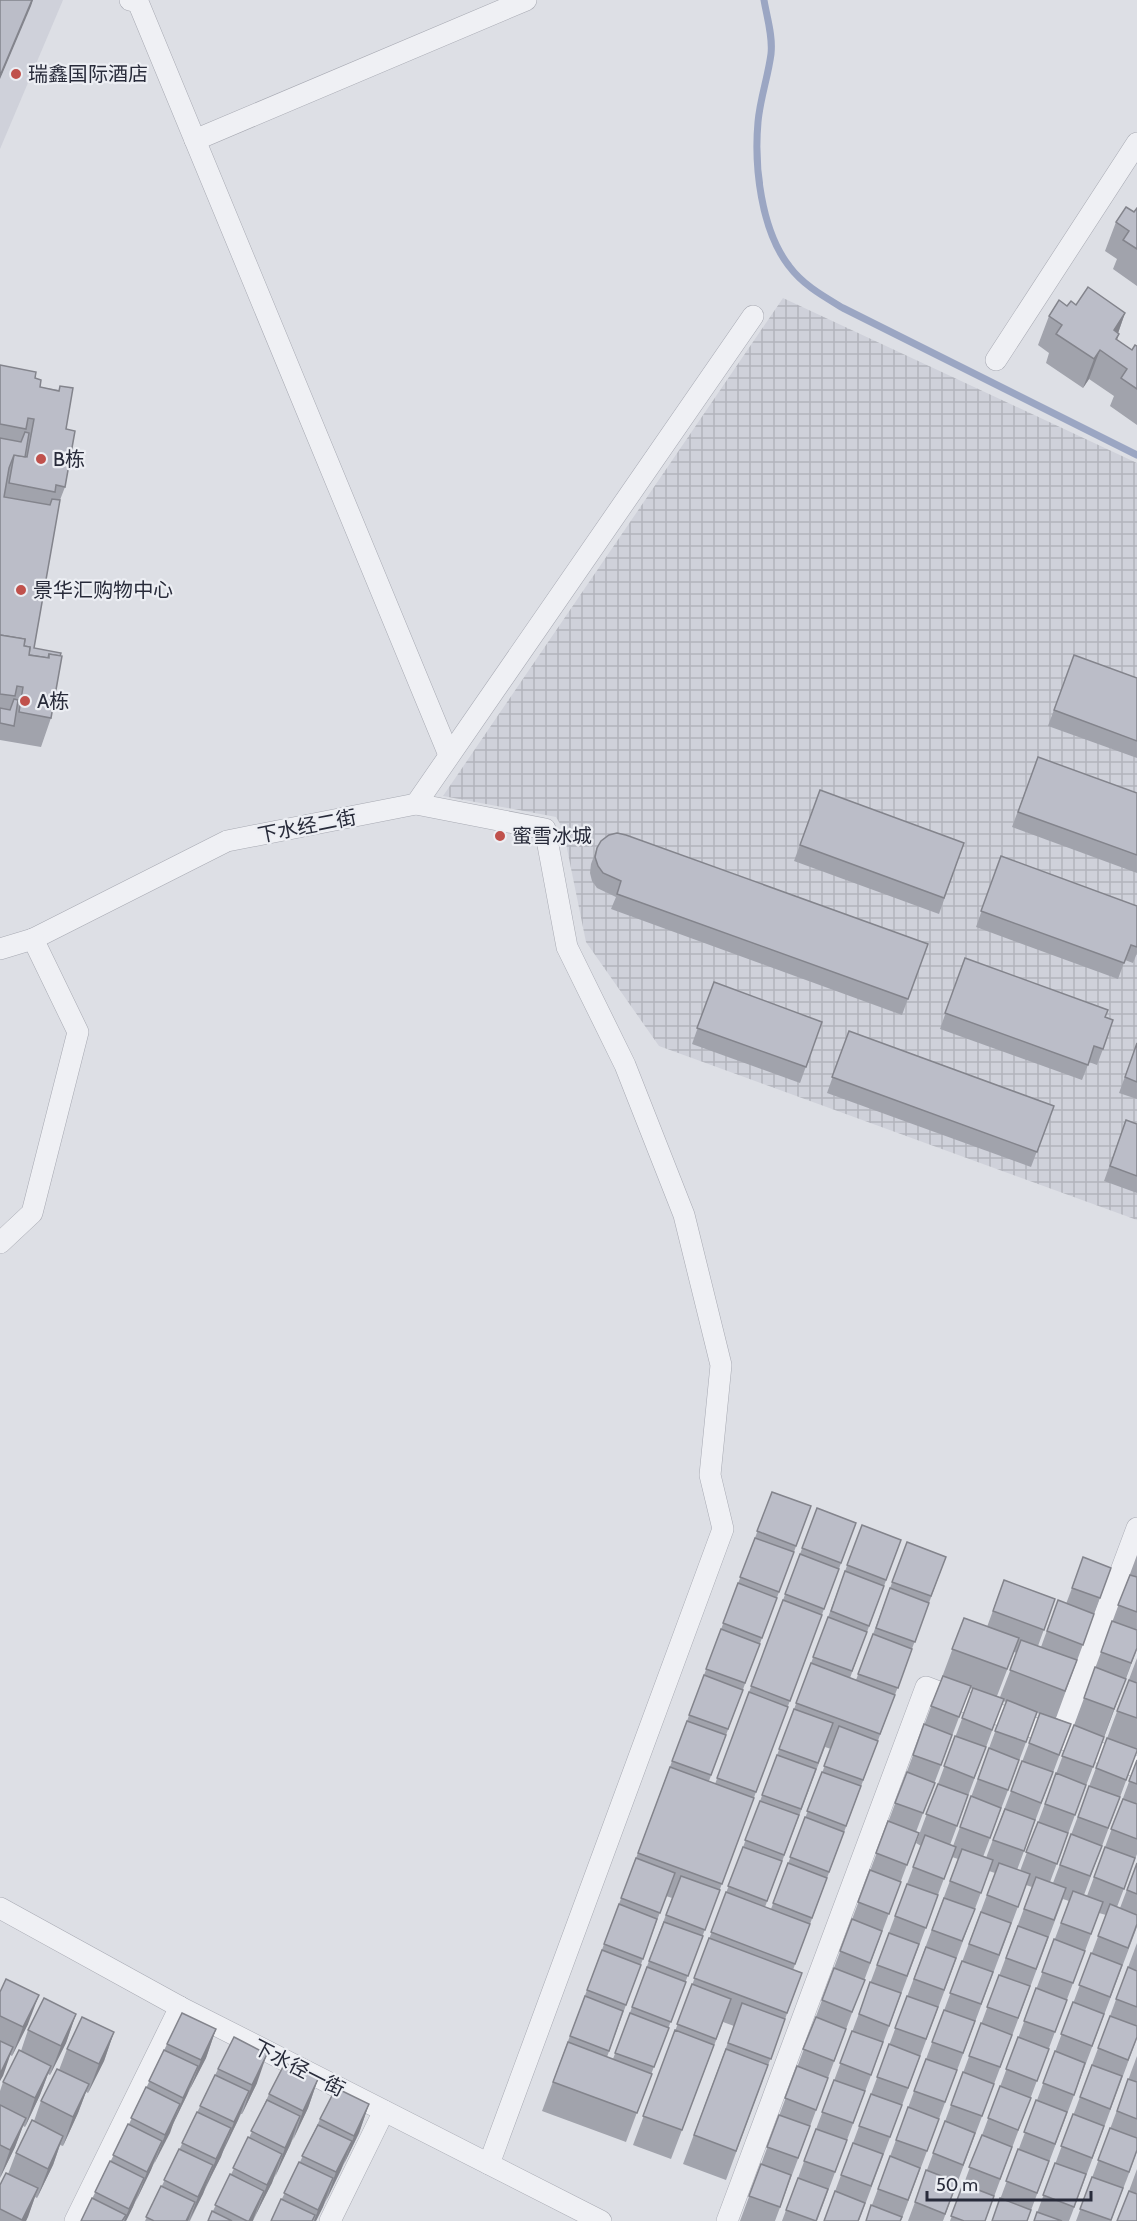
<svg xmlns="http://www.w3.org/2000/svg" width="1137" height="2221" font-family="Cabin,'Noto Sans SC',sans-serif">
  <defs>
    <pattern id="industrial-grid" width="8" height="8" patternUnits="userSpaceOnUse" patternTransform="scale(1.5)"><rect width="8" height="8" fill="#cfd1da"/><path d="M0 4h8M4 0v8" fill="none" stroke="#b2b4bc"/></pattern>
  </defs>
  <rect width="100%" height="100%" fill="#dddfe5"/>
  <polygon fill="#cfd1da" points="0,0 63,0 0,149"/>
  <polygon fill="url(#industrial-grid)" points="783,298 1137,463 1137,1220 659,1046 586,942 563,829 556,817 443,796"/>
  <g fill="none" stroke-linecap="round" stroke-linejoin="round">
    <path stroke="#9ba6c3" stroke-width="7" d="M764,0C767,18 773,36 771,54C768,77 760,99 758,122C754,166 761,230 789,266C803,285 823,296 843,308L1137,455"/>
    <defs>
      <g id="minor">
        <polyline points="130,0 138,2 449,755"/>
        <polyline points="195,140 526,0"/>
        <polyline points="996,360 1137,143"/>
        <polyline points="416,804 753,316"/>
        <polyline points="0,949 33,939 227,841 416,804 545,829 567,947 625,1065 684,1215 721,1365 710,1475 723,1529 489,2164"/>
        <polyline points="0,1243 32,1213 78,1032 33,939"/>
        <polyline points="1059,1737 1137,1528"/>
        <polyline points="0,1908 180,2007 601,2221"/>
        <polyline points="75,2221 180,2007"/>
        <polyline points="330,2221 384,2111"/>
        <polyline points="727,2221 926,1687 1137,1767"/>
      </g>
    </defs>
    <use href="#minor" stroke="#a7a9b2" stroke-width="22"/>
    <use href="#minor" stroke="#eff0f4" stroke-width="21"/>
  </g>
  <g fill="#a1a3ac" fill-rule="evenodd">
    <polygon points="1137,208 1137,286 1113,269 1117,259 1105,251 1116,222 1134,212"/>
    <polygon points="1076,305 1125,313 1118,333 1117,340 1132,350 1137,346 1137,425 1110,406 1114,396 1089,379 1083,388 1046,363 1049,353 1038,345 1049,316 1067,306"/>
    <polygon points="0,365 35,378 40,387 59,390 60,386 66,429 65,487 60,500 34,648 51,718 41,747 0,740"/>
    <polygon points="1074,655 1137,678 1137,758 1048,726"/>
    <polygon points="1038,757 1137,793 1137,873 1012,827"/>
    <polygon points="820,790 964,843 939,914 794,861"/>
    <polygon points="597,848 928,944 902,1015 611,909 616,897 597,888 592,881 590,873 591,864"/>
    <polygon points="1001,856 1137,906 1137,953 1133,963 1125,960 1118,979 976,927"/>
    <polygon points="965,958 1105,1017 1103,1049 1097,1065 1089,1062 1082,1080 940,1029"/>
    <polygon points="714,982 822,1022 800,1083 692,1044"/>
    <polygon points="849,1031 1054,1106 1031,1167 827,1093"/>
    <polygon points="1137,1043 1137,1099 1119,1093"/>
    <polygon points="1126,1120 1137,1124 1137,1193 1104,1181"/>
    <path d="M772,1492L811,1506L709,1781L715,1784L817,1508L856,1523L626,2142L542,2111ZM666,1896L672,1898L613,2059L607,2057Z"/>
    <path d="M862,1525L901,1540L850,1678L856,1680L907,1542L946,1557L793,1970L802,1973L726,2180L683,2164L734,2026L723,2022L671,2159L633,2145ZM825,1747L831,1749L771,1909L765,1907Z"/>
    <path d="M1137,1555V1649L1050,1882L1053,1883L1137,1658V1751L1084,1895L1087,1896L1137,1760V1854L1117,1907L1120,1908L1137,1863V1927L1027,2221H992L1106,1915L1099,1913L985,2221H950L1069,1901L1063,1899L943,2221H908L1032,1887L1026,1885L901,2221H866L995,1873L989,1871L859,2221H824L958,1859L952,1857L817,2221H782L921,1846L916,1843L973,1689L970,1688L916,1832L908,1862L775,2221H740L964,1618L987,1627L1004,1580L1055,1599L1038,1646L1041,1647L1058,1600L1066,1604L1072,1588L1111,1568L1056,1718L1071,1724L1017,1870L1020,1871ZM1014,1652L1017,1653L1000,1697L997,1696ZM1003,1701L1006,1702L953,1846L950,1845ZM1037,1713L1040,1714L986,1858L983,1857Z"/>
    <polygon points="1137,1943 1137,2038 1082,2187 1069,2221 1034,2221"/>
    <polygon points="0,1992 28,2024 12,2056 10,2055 0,2081"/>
    <polygon points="76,2014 66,2043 50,2075 48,2074 40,2095 25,2127 23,2126 15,2147 0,2178 0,2091 3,2082 21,2051 28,2030"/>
    <polygon points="216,2029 206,2058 190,2089 126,2221 81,2221 129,2124 167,2044"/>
    <polygon points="114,2032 104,2061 88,2093 86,2092 78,2113 63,2146 60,2145 53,2165 37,2198 35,2197 26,2221 0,2221 0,2185 8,2174 16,2153 34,2121 41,2101 59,2070 67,2049"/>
    <polygon points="1137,2056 1137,2151 1131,2168 1111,2221 1076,2221"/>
    <polygon points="218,2069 257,2083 242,2114 241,2114 190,2221 145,2221"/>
    <polygon points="318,2079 308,2108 253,2221 208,2221 249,2138 269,2094"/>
    <polygon points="369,2104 359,2133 316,2221 271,2221 300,2162 320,2119"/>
    <polygon points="1137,2169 1137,2221 1129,2191"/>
  </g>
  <g fill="#83848c">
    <polygon points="32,0 33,0 31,6 0,79 0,76"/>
    <polygon points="1125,313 1116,339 1119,334 1110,358 1114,330"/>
    <polygon points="1100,350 1089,379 1083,388 1094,359"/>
    <polygon points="1137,1648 1082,1796 1114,1709"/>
    <polygon points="39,1995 28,2024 12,2056 23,2027"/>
    <polygon points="76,2014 66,2043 50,2075 61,2046"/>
    <polygon points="216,2029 206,2058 190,2089 201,2060"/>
    <polygon points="114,2032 104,2061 88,2093 99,2064"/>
    <polygon points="13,2047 3,2076 0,2081 0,2074"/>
    <polygon points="267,2054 257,2083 242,2114 252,2085"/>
    <polygon points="51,2066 40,2095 25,2127 35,2098"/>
    <polygon points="198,2066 187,2095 172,2126 183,2098"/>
    <polygon points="318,2079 308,2108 293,2140 303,2111"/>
    <polygon points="89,2084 78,2113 63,2146 73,2117"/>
    <polygon points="249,2091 238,2120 223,2151 234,2122"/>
    <polygon points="180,2104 170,2133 154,2164 165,2135"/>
    <polygon points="369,2104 359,2133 344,2164 354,2136"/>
    <polygon points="300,2116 290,2145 275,2177 285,2148"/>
    <polygon points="26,2118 15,2147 0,2178 10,2150"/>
    <polygon points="231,2128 221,2157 205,2188 216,2159"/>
    <polygon points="63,2136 53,2165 37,2198 48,2169"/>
    <polygon points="162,2141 151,2170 136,2201 147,2172"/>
    <polygon points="352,2141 341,2170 326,2201 336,2172"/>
    <polygon points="282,2154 272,2183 256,2214 267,2185"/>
    <polygon points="213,2165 203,2194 189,2221 198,2197"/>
    <polygon points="144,2178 133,2207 126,2221 124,2221 129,2209"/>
    <polygon points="333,2178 323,2207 316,2221 314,2221 318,2210"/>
    <polygon points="38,2188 28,2217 26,2221 22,2221"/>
    <polygon points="264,2191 253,2220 253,2221 249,2221"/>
    <polygon points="195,2202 188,2221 186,2221"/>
  </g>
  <g fill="#bbbdc8" stroke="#83848c" stroke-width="1.5">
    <polygon points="0,0 32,0 0,76"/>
    <polygon points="1126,207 1134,212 1137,208 1137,249 1123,240 1129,231 1116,222"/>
    <polygon points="1088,287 1125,313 1114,330 1119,334 1116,339 1132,350 1135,345 1137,346 1137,389 1121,378 1127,369 1100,350 1094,359 1056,334 1062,325 1049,316 1059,300 1067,306 1071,301 1076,305"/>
    <polygon points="0,365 36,372 35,378 41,380 40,387 59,391 60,386 73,388 66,429 75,431 65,487 56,485 55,492 9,483 14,455 27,457 34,419 28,418 26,429 0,424"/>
    <polygon points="25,432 29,433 25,457 14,455 9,468 4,497 50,505 52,499 60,500 34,648 61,653 60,656 49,654 48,658 29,655 30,647 24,646 25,639 0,635 0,438 21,442"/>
    <polygon points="0,635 25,639 24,646 30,647 29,655 49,658 49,654 62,656 51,718 19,712 23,687 17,686 15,696 0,694"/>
    <polygon points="1074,655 1137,678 1137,741 1054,710"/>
    <polygon points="14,699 18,700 14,726 0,723 0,708 10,710"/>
    <polygon points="1038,757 1137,793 1137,855 1018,812"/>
    <polygon points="820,790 964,843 944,898 800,845"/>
    <polygon points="617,833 626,835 928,944 908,999 617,894 621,881 603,873 598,866 595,857 597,848 601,841 609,835"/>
    <polygon points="1001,856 1137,906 1137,947 1131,945 1124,963 981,911"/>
    <polygon points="965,958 1108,1010 1105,1017 1113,1020 1103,1049 1094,1046 1088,1065 945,1013"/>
    <polygon points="714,982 822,1022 806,1067 697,1028"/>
    <polygon points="849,1031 1054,1106 1037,1152 832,1077"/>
    <polygon points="1137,1043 1137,1082 1125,1077"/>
    <polygon points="1126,1120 1137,1124 1137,1176 1110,1166"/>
    <polygon points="772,1492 811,1506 796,1546 757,1531"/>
    <polygon points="817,1508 856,1523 841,1563 802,1548"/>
    <polygon points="862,1525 901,1540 886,1580 847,1565"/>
    <polygon points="755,1538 794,1552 779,1592 740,1577"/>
    <polygon points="907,1542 946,1557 931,1596 892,1582"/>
    <polygon points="800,1554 839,1569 824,1609 785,1594"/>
    <polygon points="1083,1557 1111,1568 1100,1598 1072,1588"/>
    <polygon points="845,1571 884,1586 869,1626 831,1611"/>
    <polygon points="1130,1575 1137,1577 1137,1612 1118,1605"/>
    <polygon points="1004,1580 1055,1599 1044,1630 993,1611"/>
    <polygon points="738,1583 777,1598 762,1638 723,1623"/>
    <polygon points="890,1588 929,1603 915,1642 876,1628"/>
    <polygon points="783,1600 822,1615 790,1701 751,1686"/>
    <polygon points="1058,1600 1094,1614 1083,1645 1047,1631"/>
    <polygon points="828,1617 867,1632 852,1671 813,1657"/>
    <polygon points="964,1618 1019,1638 1007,1669 952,1649"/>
    <polygon points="1112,1621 1137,1630 1137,1648 1131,1663 1101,1652"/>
    <polygon points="721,1629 760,1644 745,1683 706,1669"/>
    <polygon points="873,1634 912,1649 898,1688 858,1674"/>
    <polygon points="1021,1640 1077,1660 1065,1691 1010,1670"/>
    <polygon points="811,1663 895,1695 880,1734 796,1703"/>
    <polygon points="1095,1667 1126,1679 1114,1709 1084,1698"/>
    <polygon points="704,1675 743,1690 728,1729 689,1715"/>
    <polygon points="943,1676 971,1686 959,1717 931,1706"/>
    <polygon points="1129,1680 1137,1683 1137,1718 1117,1711"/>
    <polygon points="973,1688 1004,1699 992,1730 962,1718"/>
    <polygon points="749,1692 788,1707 756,1792 717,1778"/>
    <polygon points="1007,1700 1037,1712 1026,1742 995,1731"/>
    <polygon points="794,1709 833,1723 818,1763 779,1749"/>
    <polygon points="1040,1713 1071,1724 1059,1755 1029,1743"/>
    <polygon points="687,1721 726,1735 711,1775 672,1761"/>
    <polygon points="924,1724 952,1735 941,1765 913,1755"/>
    <polygon points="1074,1725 1104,1737 1093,1767 1062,1756"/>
    <polygon points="839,1726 878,1741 863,1780 824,1766"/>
    <polygon points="955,1736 986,1747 974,1778 944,1766"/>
    <polygon points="1107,1738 1137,1749 1137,1751 1126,1780 1096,1768"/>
    <polygon points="989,1748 1019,1760 1008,1790 978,1779"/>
    <polygon points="777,1755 816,1769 801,1809 762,1795"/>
    <polygon points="1137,1760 1137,1784 1129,1781"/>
    <polygon points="1022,1761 1053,1772 1041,1803 1011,1791"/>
    <polygon points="670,1767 754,1798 722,1884 638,1853"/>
    <polygon points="822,1772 861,1786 846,1826 807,1811"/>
    <polygon points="907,1772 935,1783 923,1813 895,1803"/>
    <polygon points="1056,1773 1086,1785 1075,1815 1045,1804"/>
    <polygon points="938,1784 968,1795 957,1826 926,1814"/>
    <polygon points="1089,1786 1120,1797 1108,1828 1078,1817"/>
    <polygon points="971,1796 1001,1808 990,1838 960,1827"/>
    <polygon points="1123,1799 1137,1804 1137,1839 1111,1829"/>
    <polygon points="760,1801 799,1815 784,1855 745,1840"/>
    <polygon points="1005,1809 1035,1820 1024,1851 993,1840"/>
    <polygon points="805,1817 844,1832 829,1872 790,1857"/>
    <polygon points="888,1821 919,1833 907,1865 876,1853"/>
    <polygon points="1038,1822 1068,1833 1057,1864 1026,1852"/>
    <polygon points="1071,1834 1102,1846 1090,1876 1060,1865"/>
    <polygon points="925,1835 956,1847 944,1879 913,1867"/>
    <polygon points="743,1847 782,1861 767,1901 728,1886"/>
    <polygon points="1105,1847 1135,1858 1124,1889 1094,1877"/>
    <polygon points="962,1849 993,1860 981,1893 950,1881"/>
    <polygon points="636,1858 675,1873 660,1913 621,1898"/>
    <polygon points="788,1863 827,1878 812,1918 773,1903"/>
    <polygon points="999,1863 1030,1874 1018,1907 987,1895"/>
    <polygon points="1137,1863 1137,1894 1127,1890"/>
    <polygon points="870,1870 901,1882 889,1914 858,1902"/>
    <polygon points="681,1876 720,1890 705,1930 666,1915"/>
    <polygon points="1036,1877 1066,1888 1054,1920 1024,1909"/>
    <polygon points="907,1884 938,1895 926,1928 895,1916"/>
    <polygon points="1073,1891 1103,1902 1091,1934 1061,1923"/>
    <polygon points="726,1892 810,1924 795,1964 711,1932"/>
    <polygon points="944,1898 975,1909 962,1941 932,1930"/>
    <polygon points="619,1904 657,1919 643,1959 604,1944"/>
    <polygon points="1110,1904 1137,1915 1137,1924 1128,1948 1098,1936"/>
    <polygon points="981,1912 1011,1923 999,1955 969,1944"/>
    <polygon points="852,1919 882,1931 870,1963 840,1951"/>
    <polygon points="664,1922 703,1936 688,1976 649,1961"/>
    <polygon points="1018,1926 1048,1937 1036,1969 1006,1958"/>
    <polygon points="889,1933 919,1944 907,1976 877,1965"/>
    <polygon points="709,1938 802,1973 787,2013 694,1978"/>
    <polygon points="1054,1939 1085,1951 1073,1983 1042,1972"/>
    <polygon points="926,1947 956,1958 944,1990 914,1979"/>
    <polygon points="602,1950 641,1965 626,2005 587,1990"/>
    <polygon points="1091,1953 1122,1965 1110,1997 1079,1985"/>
    <polygon points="962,1961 993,1972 981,2004 950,1993"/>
    <polygon points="647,1967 686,1982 671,2022 632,2007"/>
    <polygon points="1128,1967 1137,1971 1137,2007 1116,1999"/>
    <polygon points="834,1968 865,1980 852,2012 822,2000"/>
    <polygon points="999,1975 1030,1986 1018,2018 987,2007"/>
    <polygon points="6,1979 39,1995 23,2027 0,2016 0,1992"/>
    <polygon points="870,1982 901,1993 889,2026 859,2014"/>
    <polygon points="692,1984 731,1999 716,2039 677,2024"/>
    <polygon points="1036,1988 1067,2000 1055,2032 1024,2021"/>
    <polygon points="585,1996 623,2011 609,2051 570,2036"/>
    <polygon points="907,1996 938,2007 926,2039 895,2028"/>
    <polygon points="44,1998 76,2014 61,2046 28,2030"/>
    <polygon points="1073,2002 1104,2014 1092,2046 1061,2034"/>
    <polygon points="742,2003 785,2019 771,2059 728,2043"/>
    <polygon points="944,2010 975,2021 963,2053 932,2042"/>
    <polygon points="182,2013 216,2029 201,2060 167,2044"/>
    <polygon points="630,2013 669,2028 654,2067 615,2053"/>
    <polygon points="1110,2016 1137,2026 1137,2037 1128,2060 1098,2048"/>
    <polygon points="82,2017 114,2032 99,2064 67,2049"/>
    <polygon points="816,2017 846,2029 834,2061 803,2049"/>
    <polygon points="981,2023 1012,2035 1000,2067 969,2056"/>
    <polygon points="675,2030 714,2045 682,2130 643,2116"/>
    <polygon points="852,2031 883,2042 871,2075 840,2063"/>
    <polygon points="234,2037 267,2054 252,2085 218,2069"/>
    <polygon points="1018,2037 1049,2049 1037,2081 1006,2069"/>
    <polygon points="0,2041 13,2047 0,2074"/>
    <polygon points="568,2042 652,2074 637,2113 553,2082"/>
    <polygon points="889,2044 920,2056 908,2088 877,2077"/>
    <polygon points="726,2049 768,2065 736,2151 694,2135"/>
    <polygon points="19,2050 51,2066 35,2098 3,2082"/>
    <polygon points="164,2050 198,2066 183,2098 149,2081"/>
    <polygon points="1055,2051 1085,2063 1074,2095 1043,2083"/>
    <polygon points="926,2059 957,2070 945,2102 914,2091"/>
    <polygon points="285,2063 318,2079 303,2111 269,2094"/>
    <polygon points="1092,2065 1122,2076 1110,2109 1080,2097"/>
    <polygon points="797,2066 828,2078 816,2110 785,2098"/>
    <polygon points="57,2069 89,2084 73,2117 41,2101"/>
    <polygon points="963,2072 994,2084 982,2116 951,2105"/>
    <polygon points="215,2075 249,2091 234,2122 200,2106"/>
    <polygon points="1128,2079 1137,2082 1137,2119 1117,2111"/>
    <polygon points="834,2080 865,2091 853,2123 822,2112"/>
    <polygon points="1000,2086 1031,2098 1018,2130 988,2118"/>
    <polygon points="146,2087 180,2104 165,2135 131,2118"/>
    <polygon points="336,2088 369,2104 354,2136 320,2119"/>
    <polygon points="871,2094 902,2105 890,2137 859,2126"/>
    <polygon points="267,2100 300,2116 285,2148 251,2131"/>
    <polygon points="1036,2100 1067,2112 1055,2144 1024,2132"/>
    <polygon points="0,2105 26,2118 10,2150 0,2145"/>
    <polygon points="908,2107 939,2119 927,2151 896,2140"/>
    <polygon points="197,2112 231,2128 216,2159 182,2143"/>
    <polygon points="1073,2114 1104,2126 1092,2158 1061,2146"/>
    <polygon points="779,2115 810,2126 798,2158 767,2147"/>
    <polygon points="32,2120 63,2136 48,2169 16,2153"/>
    <polygon points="945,2121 975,2133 963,2165 933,2153"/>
    <polygon points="128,2124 162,2141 147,2172 113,2155"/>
    <polygon points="318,2125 352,2141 336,2172 302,2156"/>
    <polygon points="1110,2128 1137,2138 1137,2150 1129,2172 1098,2160"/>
    <polygon points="816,2129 847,2140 835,2172 804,2161"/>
    <polygon points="982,2135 1012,2147 1000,2179 969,2167"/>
    <polygon points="248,2137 282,2154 267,2185 233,2168"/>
    <polygon points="853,2143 883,2154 871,2186 841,2175"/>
    <polygon points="179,2149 213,2165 198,2197 164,2180"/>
    <polygon points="1018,2149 1049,2161 1037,2193 1006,2181"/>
    <polygon points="890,2156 920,2168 908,2200 878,2189"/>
    <polygon points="110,2161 144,2178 129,2209 95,2192"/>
    <polygon points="299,2162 333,2178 318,2210 284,2193"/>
    <polygon points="1055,2163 1086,2174 1074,2207 1043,2195"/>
    <polygon points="761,2164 791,2175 780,2207 749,2196"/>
    <polygon points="926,2170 957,2182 945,2214 915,2202"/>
    <polygon points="6,2173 38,2188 22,2220 0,2209 0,2185"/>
    <polygon points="230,2174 264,2191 249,2221 247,2221 215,2205"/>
    <polygon points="1092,2177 1123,2188 1111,2220 1080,2209"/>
    <polygon points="798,2178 828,2189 816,2221 786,2210"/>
    <polygon points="963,2184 994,2196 985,2221 964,2221 951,2216"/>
    <polygon points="161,2186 195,2202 186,2221 154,2221 146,2217"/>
    <polygon points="835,2191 865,2203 858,2221 824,2221"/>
    <polygon points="1129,2191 1137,2194 1137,2221 1117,2221"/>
    <polygon points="92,2198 126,2215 122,2221 81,2221"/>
    <polygon points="1000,2198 1031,2210 1027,2221 992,2221"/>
    <polygon points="281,2199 315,2215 312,2221 271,2221"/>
    <polygon points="871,2205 902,2217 900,2221 866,2221"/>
    <polygon points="212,2211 232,2221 208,2221"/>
    <polygon points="1037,2212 1062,2221 1034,2221"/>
  </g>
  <g fill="#c0514c" stroke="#eceef3" stroke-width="2">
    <circle cx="16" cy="74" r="6"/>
    <circle cx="41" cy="459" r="6"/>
    <circle cx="21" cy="590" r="6"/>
    <circle cx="25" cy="701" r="6"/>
    <circle cx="500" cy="836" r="6"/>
  </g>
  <g text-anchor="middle" stroke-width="4.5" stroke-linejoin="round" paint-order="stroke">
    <g font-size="20" fill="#282b3a" stroke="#eceef3" text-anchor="start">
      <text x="28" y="81">瑞鑫国际酒店</text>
      <text x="53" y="466">B栋</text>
      <text x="33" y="597">景华汇购物中心</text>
      <text x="37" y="708">A栋</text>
      <text x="512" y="843">蜜雪冰城</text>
    </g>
    <g font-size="20" fill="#282b3a" stroke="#eceef3">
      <text transform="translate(307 826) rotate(-11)" y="7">下水经二街</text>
      <text transform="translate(299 2068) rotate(27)" y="7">下水径一街</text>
    </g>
  </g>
  <path d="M927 2191v9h164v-9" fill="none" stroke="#282b3a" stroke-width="3"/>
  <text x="936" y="2191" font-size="18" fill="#282b3a" stroke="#eceef3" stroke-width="4.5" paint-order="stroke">50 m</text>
</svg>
